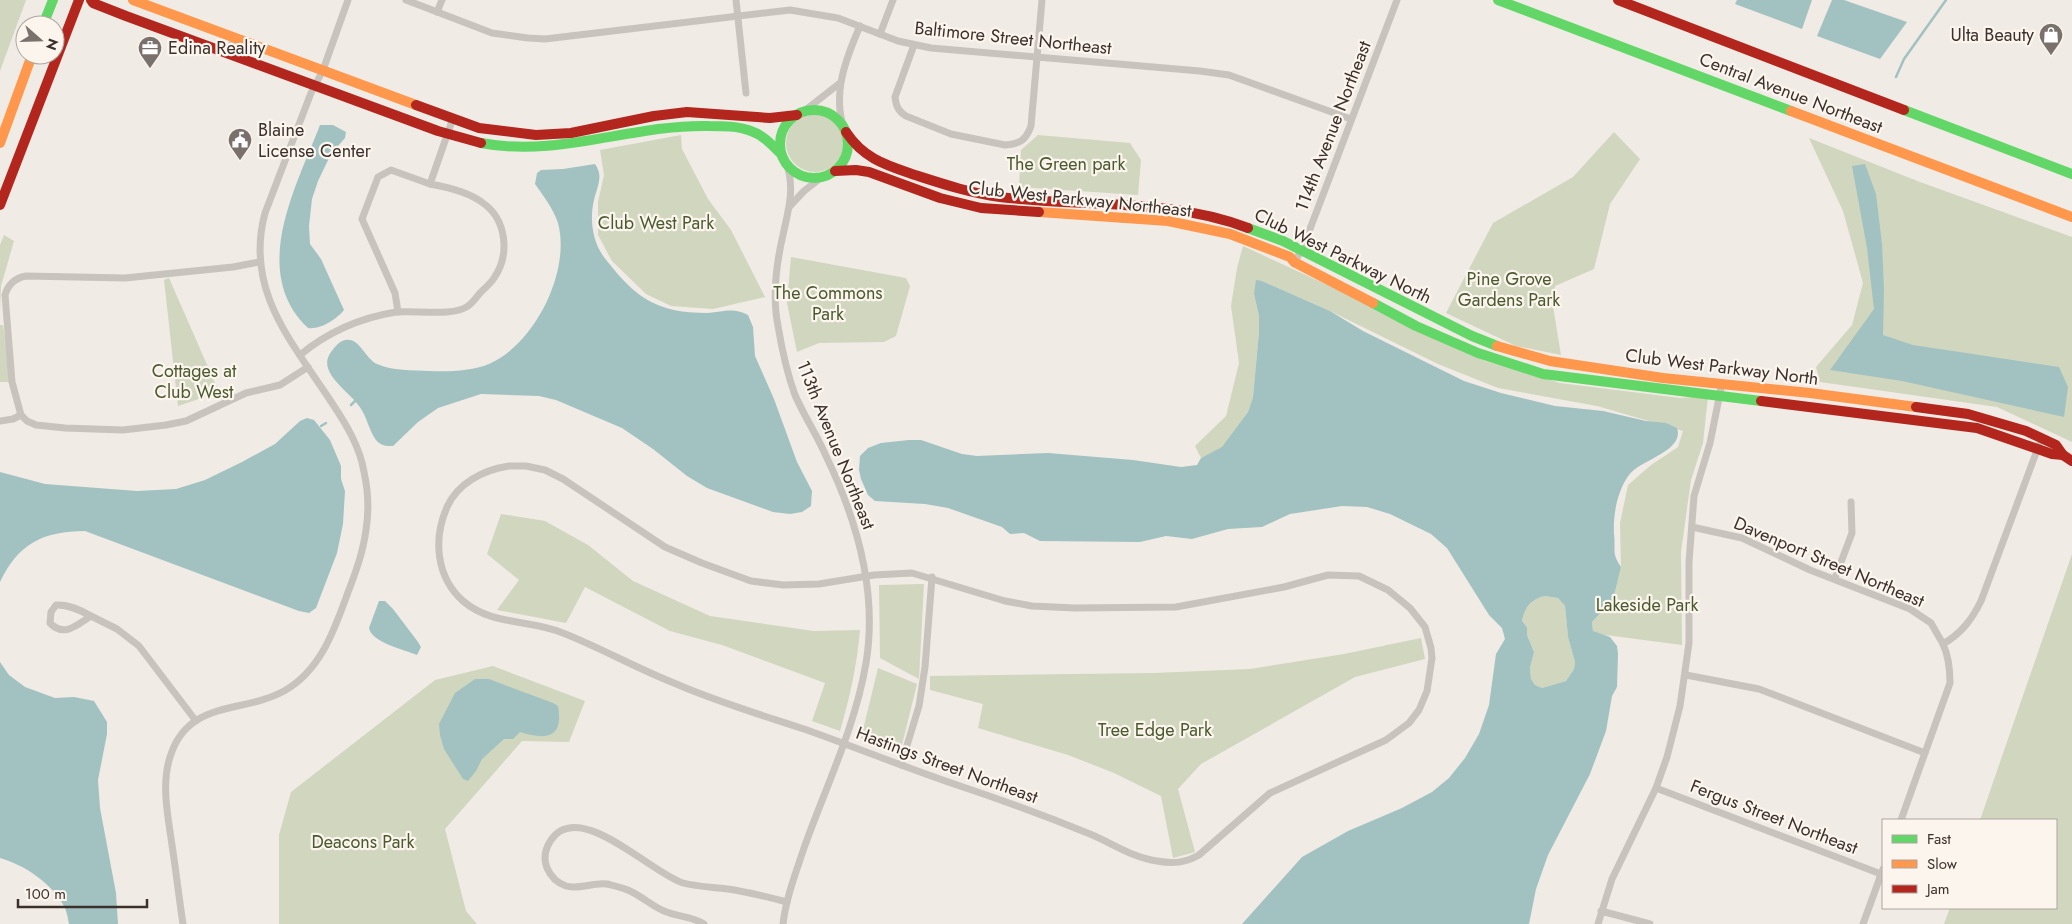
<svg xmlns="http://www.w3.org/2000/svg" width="2072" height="924" font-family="Jost,sans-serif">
  <rect width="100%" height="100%" fill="#f0ebe5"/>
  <g fill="#d1d6bf">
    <polygon points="0,0 26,0 0,71"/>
    <circle cx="815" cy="143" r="29"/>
    <polygon points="1614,132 1640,159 1610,204 1594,269 1555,286 1553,306 1561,355 1516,346 1446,313 1493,223 1573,177"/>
    <polygon points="681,135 682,149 708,199 731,230 765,297 713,309 671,306 646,294 612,261 598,235 598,202 604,175 600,150"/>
    <polygon points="1038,135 1130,143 1141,160 1138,195 1019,187 1021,150"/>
    <polygon points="1809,138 1920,182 2072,237 2072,442 1997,407 1820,382 1816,367 1852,325 1863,283 1843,211"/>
    <polygon points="4,235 14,241 1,286 0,311 0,245"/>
    <polygon points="1243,246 1347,294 1485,361 1560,383 1680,398 1708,396 1703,443 1691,480 1681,552 1682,645 1598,634 1593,631 1592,622 1613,600 1621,567 1620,523 1628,485 1651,465 1678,447 1683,431 1597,406 1498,388 1438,364 1330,311 1262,281 1254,294 1259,316 1259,332 1253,397 1248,412 1222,448 1201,458 1195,446 1226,416 1239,363 1231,306 1237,268"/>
    <polygon points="791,257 906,278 910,286 896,336 884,342 819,343 797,352 787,303"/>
    <polygon points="169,278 219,392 178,406 164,280"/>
    <polygon points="0,325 3,325 12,382 0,382"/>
    <path d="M501,514L545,521L588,545L633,581L710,616L813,631L860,630C857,665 850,697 840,731L812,721L825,683L722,645L670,631L585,587L566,623L497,610L519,580L487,554Z"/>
    <polygon points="2072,554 2072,924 1944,924 1950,908 2056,908 2056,820 1980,820"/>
    <polygon points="924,584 919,679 880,658 879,585"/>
    <path d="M1545,596L1558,598L1565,606L1568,637L1575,662L1574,669L1566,681L1542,688L1535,685L1531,679L1530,668L1534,652L1527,635V627L1522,621C1525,607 1531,599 1545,596Z"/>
    <polygon points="1421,638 1425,659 1355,677 1201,764 1178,789 1195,852 1173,858 1161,796 1114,773 1068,755 978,728 983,704 930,690 930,676 1153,673 1250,669 1344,654"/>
    <polygon points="493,666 585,701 569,742 522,741 445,829 466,911 477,924 279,924 279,835 291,792 435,680"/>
    <polygon points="878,668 917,684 900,753 861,738"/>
  </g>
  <g fill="#a1c2c1" fill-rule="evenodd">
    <polygon points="1737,0 1812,0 1802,29 1735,4"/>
    <polygon points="1832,0 1844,0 1907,22 1880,59 1817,36"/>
    <path d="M320,125H333L346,132L345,138L331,154L318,181L312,199L309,226L310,244L321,259L344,310C337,319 320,330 308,328C249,272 296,187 320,125Z"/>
    <path d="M595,164C604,176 597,187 594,200C589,221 593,245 607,261C637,299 658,313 707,313C724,312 732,307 748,315L753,327L755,356L774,399L797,462L812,491L811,506L802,512L790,514L773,512L707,488L687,476L653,449L622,428L556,400L539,396L481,394L438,408L418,422L393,446C386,446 381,446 376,440C369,431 367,416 359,406C349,391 316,372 331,352C334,348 338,343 342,341C359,334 364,358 377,364C392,371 413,370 429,371C448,372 472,371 489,364C535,344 571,271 558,223C553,208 544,197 535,184L537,173L541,170L563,169Z"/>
    <polygon points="1865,164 1876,194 1882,244 1884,289 1883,335 1913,345 2059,367 2068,387 2064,417 1902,381 1830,370 1874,309 1867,248 1852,166"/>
    <path d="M1256,280L1262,281L1330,311L1363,331L1464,381L1501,393L1555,406L1603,411L1646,421L1666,423L1677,428C1685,451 1640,460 1629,475C1617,491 1613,515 1614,534C1616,551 1611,552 1621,567L1613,600L1592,622L1593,631L1610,637L1617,646L1618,654L1617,687L1612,696L1606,731L1590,774L1548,855L1536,889L1529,924H1242L1302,857L1348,831L1402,808L1432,792L1449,778L1465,758L1479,734L1489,705L1496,654L1505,639L1502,628L1489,615L1447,548L1431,534L1390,514L1367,507L1342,506L1290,514L1262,527L1228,529L1192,539L1166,536L1140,542L1040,541L1024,533L1010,534L1002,527L948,508L925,504L875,501L868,495L861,479L859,470L860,456L868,448L881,443L909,440H921L962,454L977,456L1048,453L1133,460L1181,467L1197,465L1201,458L1222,447L1248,412L1253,397L1259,332V316L1254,294ZM1545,596L1558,598L1565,606L1568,637L1575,662L1574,669L1566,681L1542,688L1535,685L1531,679L1530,668L1534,652L1527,635V627L1522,621C1525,607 1531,599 1545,596Z"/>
    <path d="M307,418L314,420L330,440L341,466V479L345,491L343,524L337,553L316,608L309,613L299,611L85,531C43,531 18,544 0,582V472L45,484L137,491L176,489L205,480L242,462L275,444L300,421Z"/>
    <path d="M379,601H385L393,609L418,642L421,647L417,655C405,650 371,642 369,628Z"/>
    <path d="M0,662L9,675L25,687L55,698L74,697L94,701L107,722V734L98,780L100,808L116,893L118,924H69C68,919 67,913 65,908C53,884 25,865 0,858Z"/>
    <path d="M475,679H489L553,703L558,706C564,739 545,740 520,732L513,739H504L482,759L476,771L468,781L463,779L444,749L440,735L439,724L455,693Z"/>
  </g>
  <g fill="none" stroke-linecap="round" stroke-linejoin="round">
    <g stroke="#a1c2c1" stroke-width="2.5">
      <polyline points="1896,77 1904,59 1946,0"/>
      <polyline points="351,405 355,401"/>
      <polyline points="321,426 326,423"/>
    </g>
    <g stroke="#c9c3be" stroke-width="7">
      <polyline points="406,0 492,33 528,38 545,39 790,10 838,18 898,41 931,48 1200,71 1229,75 1351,119"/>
      <polyline points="736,0 746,93"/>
      <polyline points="437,12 442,0"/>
      <polyline points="880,34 893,0"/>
      <path d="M914,45L895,97C896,106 898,111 906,116L951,134L1005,145C1020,144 1026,140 1031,126L1042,0"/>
      <polyline points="228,54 234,38"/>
      <polyline points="803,112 840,83"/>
      <path d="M844,128C832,94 846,58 860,26"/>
      <polyline points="790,206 804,191 822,177"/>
      <polyline points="1294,262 1302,250 1397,0"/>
      <polyline points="398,312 395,293 362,219 378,177 391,170 430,184"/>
      <path d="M300,355C329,331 359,318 396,312C415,310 453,317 468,306C473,303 477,296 481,292C485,288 491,283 494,278C510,255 507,220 483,203C469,192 447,187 430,184L453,118"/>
      <path d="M21,415L12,382L5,295C8,285 14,278 26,276L125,278L233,267L259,262"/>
      <polyline points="0,421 13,419 21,415 27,421 36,425 65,428 123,430 166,425 186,421 246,393 280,385 308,367"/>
      <path d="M509,466H526L545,470L563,479L665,547L702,563L751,581L783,585L819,584L874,575L912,573L1005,601L1032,606L1075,608L1176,607L1284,587L1328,575L1359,576L1388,590L1410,608L1425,627L1431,648L1432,658L1427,691L1419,710L1409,723L1386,740L1270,793L1199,855C1185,863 1173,864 1157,861C1133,858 1112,843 1090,834C1046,816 1002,800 957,785C907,768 857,748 807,730C762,715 717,702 674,683C636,668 601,648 563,633C530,619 492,626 463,601C436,577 433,539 447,507C458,483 483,470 509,466Z"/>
      <polyline points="1692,527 1742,538 1810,570 1910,609 1931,623 1943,644"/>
      <polyline points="1835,578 1852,533 1851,502"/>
      <path d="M56,605C68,604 80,610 91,616C77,625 64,638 50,623L51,612Z"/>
      <polyline points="91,616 117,629 139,646 196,721"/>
      <polyline points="1686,675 1759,689 1925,753"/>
      <polyline points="901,765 919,706 925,667 932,577"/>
      <polyline points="1656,788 1881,874"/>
      <path d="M1901,820L1950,683C1950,669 1949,657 1943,644C1962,633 1972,619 1981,601L2039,445"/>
      <polyline points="1601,911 1650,924"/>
      <path d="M183,924C179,898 176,871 172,845C168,816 161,785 170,757C188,699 242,714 284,691C320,671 334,631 347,595C355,574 363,553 366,530C369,511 368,490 364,472C360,447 346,424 332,403C293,343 244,291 265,213L311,93L323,70L348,0"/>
      <path d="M704,924C691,916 678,917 664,911C652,906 644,898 632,892C625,888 615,886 607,884C593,882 579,890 566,886C557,883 551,877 547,868C543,858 545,849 551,840C579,798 652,874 683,883C698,887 713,887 728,889C748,892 768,897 787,902"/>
      <path d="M783,924C786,898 796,872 804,848C826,786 855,728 866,663C878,591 857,520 826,456C817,435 804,416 795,395C787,373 782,350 778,326C772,296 776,265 783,235C788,211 795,190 787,165"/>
      <polyline points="1598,924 1612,879 1656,788 1667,757 1680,706 1689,643 1689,562 1694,496 1710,443 1722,383"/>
      <polyline points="1863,924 1883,869"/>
    </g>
    <g stroke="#63d668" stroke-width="10">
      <polyline points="1498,0 1791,111"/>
      <polyline points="43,25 53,0"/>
      <polyline points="1904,110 2072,174"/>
      <circle cx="814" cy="144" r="34"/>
      <path d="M481,143C559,158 632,124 709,126C723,126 738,126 751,131C763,135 772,145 781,154"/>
      <polyline points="1248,228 1283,241 1472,336 1497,346"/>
      <polyline points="1373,303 1416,326 1478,353 1543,374 1761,401"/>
    </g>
    <g stroke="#ff974d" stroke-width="10">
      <polyline points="133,0 416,105"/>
      <polyline points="1791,111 2072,217"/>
      <polyline points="0,143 32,55"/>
      <polyline points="1039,212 1168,221 1230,234 1290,257 1294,262 1373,303"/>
      <polyline points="1497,346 1550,361 1663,378 1810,393 1916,407"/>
    </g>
    <g stroke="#b3261e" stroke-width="10">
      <polyline points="91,0 93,3 126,16 438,131 481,143"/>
      <polyline points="1618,0 1904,110"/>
      <polyline points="416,105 479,128 536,135 571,133 654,116 687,112 770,118 797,115"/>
      <path d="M846,132C864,159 886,165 915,175C943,184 970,193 1000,197C1082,207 1170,198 1248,228"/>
      <polyline points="835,171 856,170 869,172 940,198 981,208 1039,212"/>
      <polyline points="0,205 79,0"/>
      <polyline points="1761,401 1977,428 2052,454 2063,455"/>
      <polyline points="1916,407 1968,414 2026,431 2056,445 2063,455 2072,461"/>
    </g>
  </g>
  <defs>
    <symbol id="shop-pin" viewBox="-11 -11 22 30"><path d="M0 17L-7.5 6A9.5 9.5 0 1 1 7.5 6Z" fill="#7a716c" stroke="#fbf5ee"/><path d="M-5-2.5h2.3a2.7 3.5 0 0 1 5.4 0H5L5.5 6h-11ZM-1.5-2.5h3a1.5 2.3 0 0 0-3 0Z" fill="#fff"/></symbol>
    <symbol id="office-pin" viewBox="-11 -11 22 30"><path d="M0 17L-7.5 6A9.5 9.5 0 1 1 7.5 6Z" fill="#7a716c" stroke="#fbf5ee"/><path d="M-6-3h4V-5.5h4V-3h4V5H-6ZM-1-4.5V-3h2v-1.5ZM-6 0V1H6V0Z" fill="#fff"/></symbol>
    <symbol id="civic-pin" viewBox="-11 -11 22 30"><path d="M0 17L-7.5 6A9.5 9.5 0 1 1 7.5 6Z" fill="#7a716c" stroke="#fbf5ee"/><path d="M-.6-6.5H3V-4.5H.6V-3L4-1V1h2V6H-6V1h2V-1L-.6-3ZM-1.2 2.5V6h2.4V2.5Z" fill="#fff"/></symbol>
  </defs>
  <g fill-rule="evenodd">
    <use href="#shop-pin" x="2037" y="21" width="28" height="38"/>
    <use href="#office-pin" x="136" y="34" width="28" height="38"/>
    <use href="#civic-pin" x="226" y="126" width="28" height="38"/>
  </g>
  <g text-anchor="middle" stroke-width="4.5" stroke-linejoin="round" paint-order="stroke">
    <g font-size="18" fill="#3b302b" stroke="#fbf5ee" text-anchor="start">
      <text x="2034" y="41" text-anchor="end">Ulta Beauty</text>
      <text x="168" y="54">Edina Reality</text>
      <text x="258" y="136">Blaine<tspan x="258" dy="21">License Center</tspan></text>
    </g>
    <g font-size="18" fill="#3b302b" stroke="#fbf5ee">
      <text transform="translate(1013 38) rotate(6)" y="6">Baltimore Street Northeast</text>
      <text transform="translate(1791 93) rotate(21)" y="6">Central Avenue Northeast</text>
      <text transform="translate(1333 126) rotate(-69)" y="6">114th Avenue Northeast</text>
      <text transform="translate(1080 199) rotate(6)" y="6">Club West Parkway Northeast</text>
      <text transform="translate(1343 256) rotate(26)" y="6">Club West Parkway North</text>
      <text transform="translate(1722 367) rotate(7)" y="6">Club West Parkway North</text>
      <text transform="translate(836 445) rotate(68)" y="6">113th Avenue Northeast</text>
      <text transform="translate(1829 562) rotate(23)" y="6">Davenport Street Northeast</text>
      <text transform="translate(947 765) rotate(20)" y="6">Hastings Street Northeast</text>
      <text transform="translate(1774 817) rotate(21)" y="6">Fergus Street Northeast</text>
    </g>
    <g font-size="18" fill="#4a5a2e" stroke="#fbf5ee">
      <text x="1066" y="170">The Green park</text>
      <text x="656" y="229">Club West Park</text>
      <text x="1509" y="285">Pine Grove<tspan x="1509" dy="21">Gardens Park</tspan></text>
      <text x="828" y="299">The Commons<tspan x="828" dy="21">Park</tspan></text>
      <text x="194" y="377">Cottages at<tspan x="194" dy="21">Club West</tspan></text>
      <text x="1647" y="611">Lakeside Park</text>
      <text x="1155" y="736">Tree Edge Park</text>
      <text x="363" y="848">Deacons Park</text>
    </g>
  </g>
  <rect x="1882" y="819" width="175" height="90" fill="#fbf5ee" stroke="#aea6a0"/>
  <rect x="1892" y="835" width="25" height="8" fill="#63d668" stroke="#aea6a0"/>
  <text x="1927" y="844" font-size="15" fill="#3b302b">Fast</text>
  <rect x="1892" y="860" width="25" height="8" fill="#ff974d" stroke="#aea6a0"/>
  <text x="1927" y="869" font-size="15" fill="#3b302b">Slow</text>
  <rect x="1892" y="885" width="25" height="8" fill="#b3261e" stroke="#aea6a0"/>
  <text x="1927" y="894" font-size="15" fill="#3b302b">Jam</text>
  <g transform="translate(40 40) rotate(110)"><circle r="24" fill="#fbf5ee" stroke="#aea6a0"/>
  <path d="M0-4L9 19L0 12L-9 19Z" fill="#7a716c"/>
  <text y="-8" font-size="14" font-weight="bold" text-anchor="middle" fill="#3b302b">N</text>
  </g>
  <path d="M18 899v8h129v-8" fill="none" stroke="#3b302b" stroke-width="2.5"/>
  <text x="25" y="899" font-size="15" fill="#3b302b" stroke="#fbf5ee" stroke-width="4" paint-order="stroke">100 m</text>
</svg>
